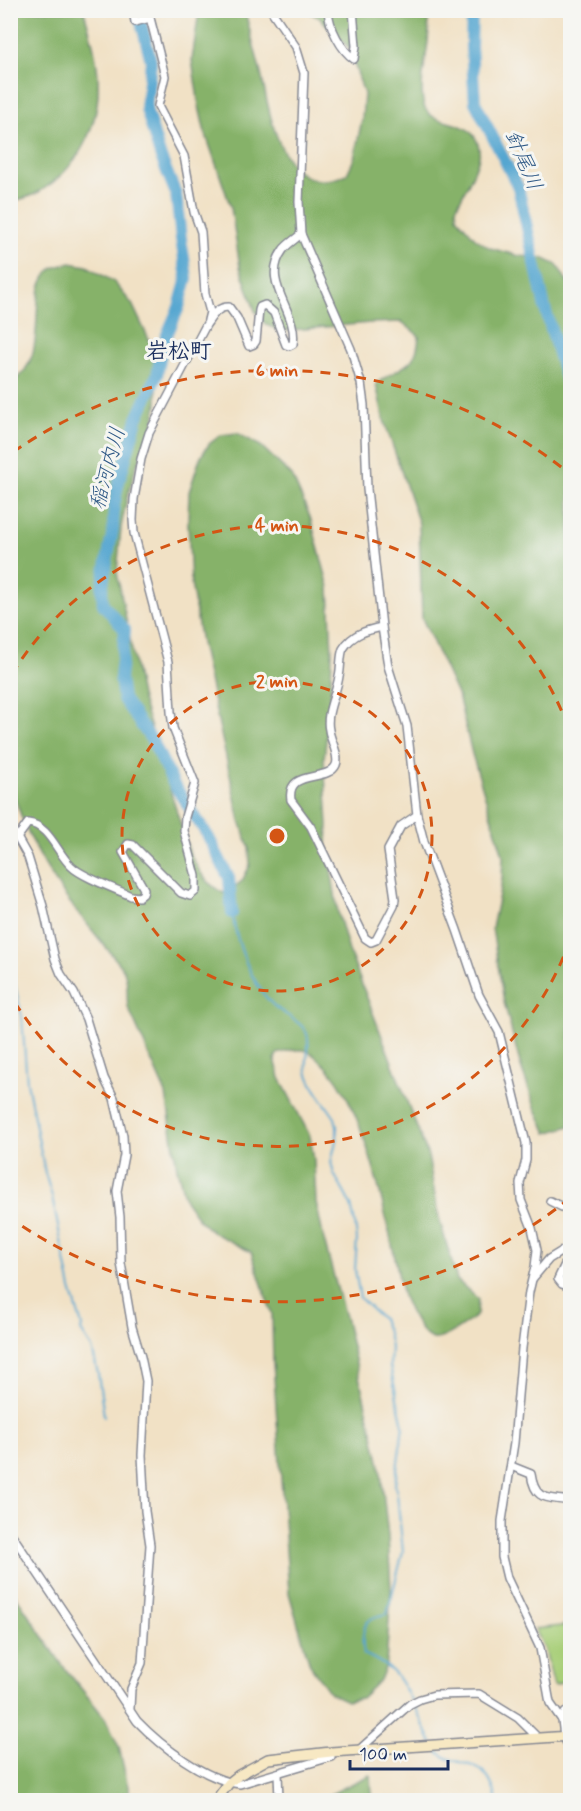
<svg xmlns="http://www.w3.org/2000/svg" width="581" height="1811" font-family="Mynerve,'Klee One',sans-serif">
  <rect width="100%" height="100%" fill="#f6f6f2"/>
  <filter id="ink" filterUnits="userSpaceOnUse"><feTurbulence type="fractalNoise" baseFrequency=".0167" numOctaves="2"/><feDisplacementMap in="SourceGraphic" scale="12" xChannelSelector="R" yChannelSelector="G"/><feConvolveMatrix kernelMatrix="1 2 1 2 8 2 1 2 1" color-interpolation-filters="sRGB"/></filter>
  <filter id="wash" filterUnits="userSpaceOnUse"><feTurbulence type="fractalNoise" baseFrequency=".008" numOctaves="4" result="noise"/><feDisplacementMap in="SourceGraphic" scale="24" xChannelSelector="R" yChannelSelector="G"/><feGaussianBlur stdDeviation="1.35" result="paint"/><feColorMatrix in="noise" values="0 0 0 0 0 0 0 0 0 0 0 0 0 0 0 0 0 1.4 0 .05"/><feComposite in="paint" operator="in"/></filter>
  <g filter="url(#wash)">
    <rect width="100%" height="100%" fill="#f1e1c5"/>
    <polygon fill="#a9cf79" stroke="#627f6c" stroke-width="1.5" points="570,1625 570,1679 554,1686 545,1650 535,1629"/>
    <g fill="#86b269" stroke="#507064" stroke-width="1.5">
      <path d="M11,10L84,11C90,33 97,55 98,78C101,125 78,170 37,193C29,198 19,199 11,202Z"/>
      <path d="M199,11H245C250,33 257,56 262,78C271,120 284,204 347,174L354,159L362,119L364,94L349,48L320,18L306,11H426C435,41 418,71 423,102C428,130 469,114 478,144C479,148 480,153 479,157C475,174 464,192 456,208L457,217L475,238L490,248L519,256L542,258L557,265L570,286V1126L547,1133L535,1107L521,1067L504,1002L492,928L502,880L503,855L472,754L459,699L422,618L419,524L384,420L376,384C398,365 417,371 419,336L402,322L370,323L281,331L266,325L255,311L240,267L231,208L204,129L199,106L192,60Z"/>
      <path d="M70,263L87,266L114,282L132,304L152,346L157,382V404L151,437L136,467L127,498L121,527L117,573L141,696L190,854C199,871 206,884 223,893L229,891L242,881L250,865L249,847L240,821L201,643L191,583L188,522L189,492L200,458L209,444L221,435L237,433L261,446L292,476L310,517L329,587L332,654L330,707L324,758L328,825L327,845L338,912L349,951L428,1156L439,1218L457,1280L478,1299L477,1315C469,1322 443,1341 433,1339C421,1337 408,1309 404,1299C399,1285 398,1268 394,1254C383,1203 360,1091 319,1060C316,1057 312,1053 308,1051C297,1048 287,1051 277,1054L275,1059L280,1078L310,1136L314,1160L316,1202L324,1240L345,1317L380,1465L388,1536L391,1590L386,1665L380,1680L361,1698L347,1701L330,1693L310,1665L289,1593L273,1363L272,1314L251,1252L212,1232L199,1220L185,1200L177,1168L166,1094L128,1007C126,995 129,982 124,971C121,964 114,958 110,952C99,939 89,926 78,913C47,874 23,830 10,782V384C55,357 22,291 52,269C57,266 65,265 70,263Z"/>
      <polygon points="10,1587 63,1666 105,1718 119,1747 131,1800 11,1800"/>
      <polygon points="370,1775 373,1800 334,1800 329,1795"/>
    </g>
    <g fill="none" stroke-linecap="round" stroke-linejoin="round">
      <g stroke="#55a6d0" stroke-width="2">
        <path d="M232,913C237,944 250,981 272,1004C282,1014 302,1021 307,1034C311,1046 305,1059 307,1071C311,1087 326,1104 335,1118L337,1126V1137L331,1162L334,1174L351,1205L355,1223L357,1239L355,1270L360,1298L382,1319L388,1333L391,1347L390,1366L403,1426L395,1484L397,1494L403,1552L387,1614C382,1615 375,1616 371,1619C361,1625 362,1644 364,1654C392,1667 397,1673 411,1700"/>
        <polyline points="10,963 22,1017 27,1082 45,1173 52,1197 71,1289 82,1326 81,1331 92,1348 98,1374 104,1416"/>
        <polyline points="414,1705 432,1743"/>
        <path d="M435,1748C446,1765 473,1760 485,1774C491,1781 495,1792 497,1800"/>
      </g>
      <g stroke="#55a6d0" stroke-width="12">
        <polyline points="138,10 151,61 146,109 160,155 176,194 181,239 187,278 179,307 163,344 157,375 137,419 118,485 114,506 113,529 102,589 103,604 125,630 120,678 123,699 153,742 173,783 208,836 229,878 232,913"/>
        <polyline points="472,10 471,47 475,102 518,187 545,308 570,394"/>
      </g>
    </g>
  </g>
  <g filter="url(#ink)">
    <g fill="none" stroke-linecap="round" stroke-linejoin="round">
      <defs>
        <g id="street">
          <polyline points="133,10 135,22 150,18"/>
          <polyline points="148,10 165,76 158,106 184,156 194,212 201,232 205,294 210,312 208,320"/>
          <polyline points="271,10 296,47 304,73 299,202 301,234 351,349 361,383 364,405 367,489 382,627 388,666 407,726 417,815 424,842 457,930 479,995 499,1032 526,1143 526,1160 520,1183 521,1200 532,1228 537,1250 535,1267 529,1292 522,1348 514,1443 502,1521 502,1557 507,1578 540,1648 550,1703 562,1720 564,1736 570,1752"/>
          <path d="M328,10C329,27 341,50 354,59L356,46L353,10"/>
          <path d="M382,627C367,630 352,634 343,649C340,655 341,669 339,676C337,693 325,713 329,730C330,740 340,755 336,765C328,783 286,768 291,800L311,827L365,938L371,942L376,940L394,906L395,899L388,850L401,826L417,815"/>
          <polyline points="10,825 28,857 43,906 55,959 61,974 74,993 86,1019 104,1078 114,1098 123,1136 124,1155 117,1191 120,1217 121,1263 132,1327 141,1357 146,1381 142,1455 145,1511 150,1545 142,1663 131,1689 130,1708"/>
          <path d="M17,838L28,823C49,825 57,853 71,866C82,877 116,889 131,896L139,897L143,894L144,889L123,852L128,844L133,845L181,893L190,896L196,891V876L184,831L185,817L195,783L173,728L171,712L168,662L134,533L133,520L134,499L141,459L149,433L206,325C213,315 217,307 229,307L237,318L249,346L254,344L256,341L259,310L260,307L265,305L274,313L286,345L289,346L293,344C299,311 259,283 283,250C287,244 296,239 301,234"/>
          <polyline points="550,1201 570,1211"/>
          <polyline points="570,1246 568,1258 558,1279 562,1284 570,1287"/>
          <polyline points="533,1278 549,1259 570,1246"/>
          <path d="M511,1466L531,1474C535,1502 548,1497 570,1501"/>
          <path d="M10,1532L137,1721C161,1746 205,1780 240,1784L331,1757V1752"/>
          <polyline points="562,1720 565,1713 570,1708"/>
          <polyline points="359,1750 410,1704 420,1699 434,1695 479,1694 518,1718 537,1737"/>
          <polyline points="278,1773 279,1800"/>
        </g>
        <polyline id="secondary" points="216,1800 229,1783 239,1775 268,1759 331,1752 570,1736"/>
      </defs>
      <use href="#street" stroke="#868892" stroke-width="10"/>
      <use href="#secondary" stroke="#868892" stroke-width="12"/>
      <use href="#street" stroke="#fff" stroke-width="7"/>
      <use href="#secondary" stroke="#f7e8c3" stroke-width="9"/>
    </g>
  </g>
  <g fill="none" stroke="#d45514" stroke-width="3" stroke-dasharray="10 8">
    <circle cx="277" cy="836" r="155"/>
    <path d="M570 940A311 311 0 0 1 12 998M12 674A311 311 0 0 1 570 732"/>
    <path d="M570 1198A466 466 0 0 1 13 1220M13 452A466 466 0 0 1 570 474"/>
  </g>
  <g text-anchor="middle" stroke-width="6" stroke-linejoin="round" paint-order="stroke">
    <g font-size="21" font-style="italic" fill="#2f5986" stroke="#f6f6f2">
      <text transform="translate(524 160) rotate(67)" y="7">針尾川</text>
      <text transform="translate(107 468) rotate(-75)" y="7">稲河内川</text>
    </g>
    <g font-size="22" font-weight="bold" fill="#1b2f5e" stroke="#f6f6f2">
      <text x="179" y="358">岩松町</text>
    </g>
  </g>
  <circle cx="277" cy="836" r="9" fill="#d45514" stroke="#f6f6f2" stroke-width="3"/>
  <g font-size="18" text-anchor="middle" font-weight="bold" fill="#d45514" stroke="#f6f6f2" stroke-width="6" stroke-linejoin="round" paint-order="stroke">
    <text x="277" y="376">6 min</text>
    <text x="277" y="531">4 min</text>
    <text x="277" y="687">2 min</text>
  </g>
  <rect width="581" height="1811" fill="none" stroke="#f6f6f2" stroke-width="36"/>
  <path d="M350 1760v9h98v-9" fill="none" stroke="#1b2f5e" stroke-width="3"/>
  <text x="359" y="1760" font-size="18" fill="#1b2f5e" stroke="#f6f6f2" stroke-width="4.5" paint-order="stroke">100 m</text>
</svg>
